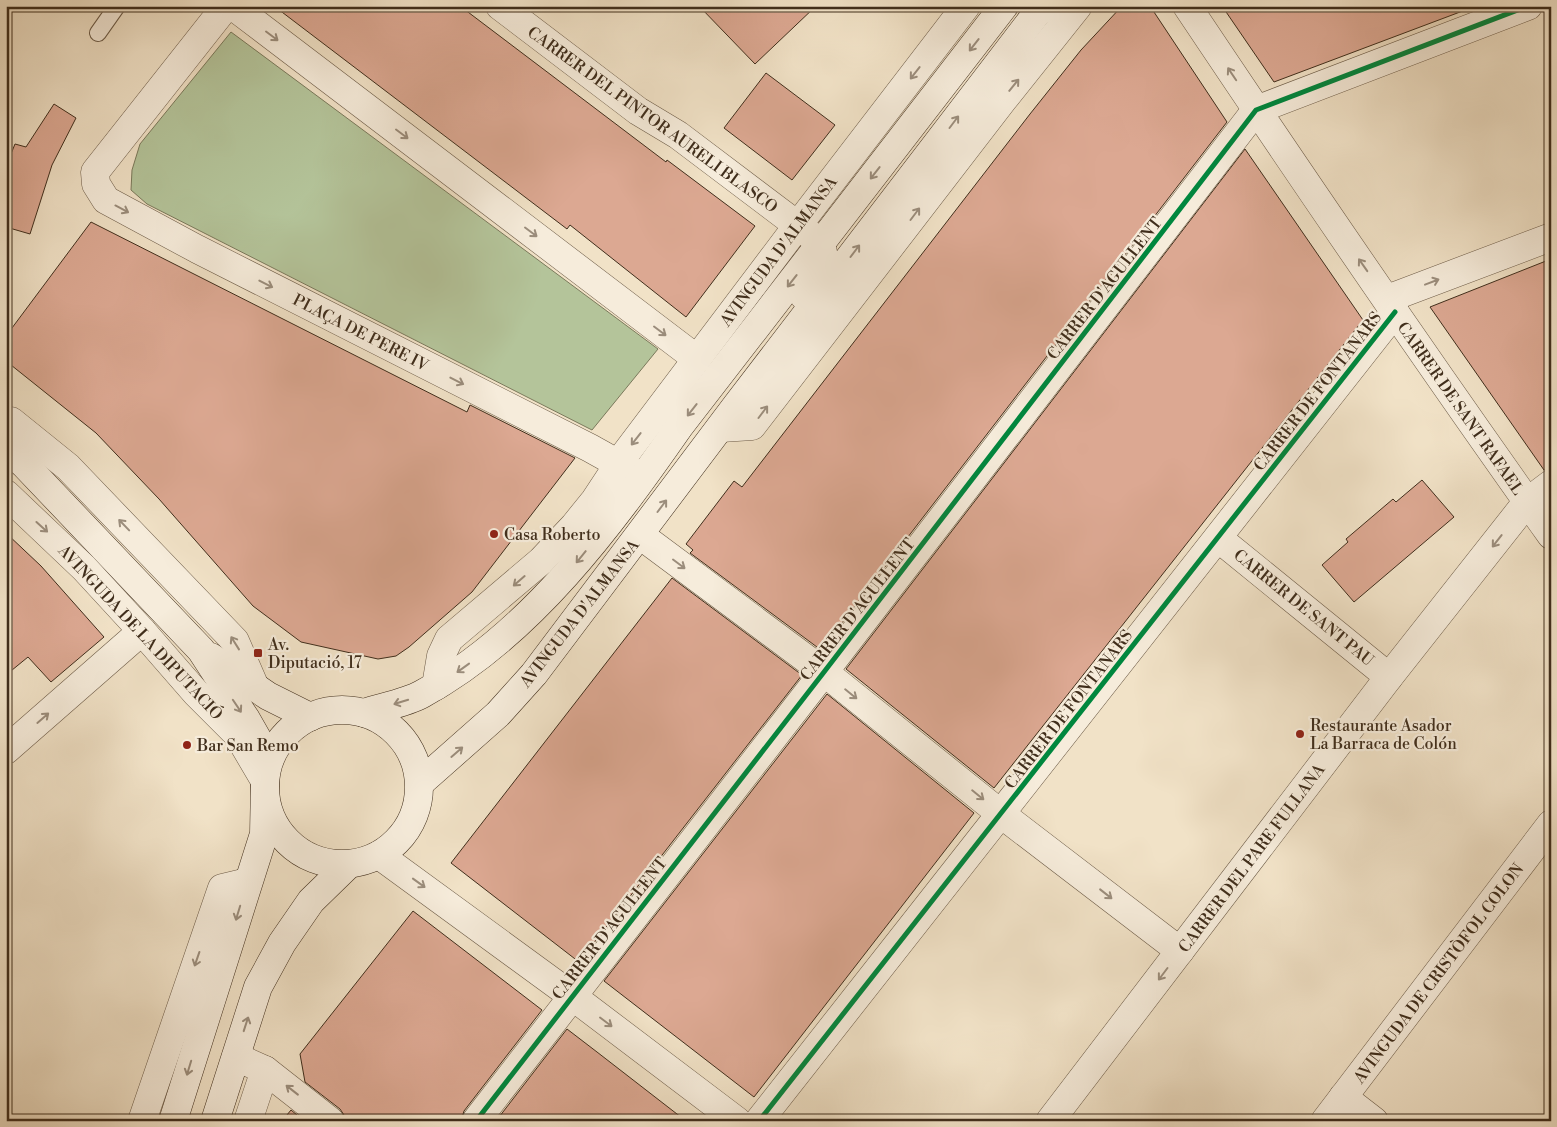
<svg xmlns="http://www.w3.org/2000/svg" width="1557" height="1127" font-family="'Libre Bodoni',serif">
  <rect width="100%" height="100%" fill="#f1e2c7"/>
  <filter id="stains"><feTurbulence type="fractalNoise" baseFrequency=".004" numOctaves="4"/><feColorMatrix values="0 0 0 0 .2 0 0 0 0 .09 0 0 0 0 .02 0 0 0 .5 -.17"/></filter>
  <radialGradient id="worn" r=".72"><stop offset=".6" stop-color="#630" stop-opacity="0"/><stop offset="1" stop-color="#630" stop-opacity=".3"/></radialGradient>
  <polygon fill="#b4c49a" stroke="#7a795b" points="231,32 658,349 592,430 147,204 131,190 132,170 140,144"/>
  <g fill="#dca892" stroke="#402e1c">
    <polygon points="274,6 460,6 666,162 667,160 755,226 686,317 570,225 567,229"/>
    <polygon points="699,6 816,6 755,64"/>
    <polygon points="1122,6 1150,6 1227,122 821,650 690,553 693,550 686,544 734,481 742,487 1030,114 1081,50"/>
    <polygon points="1222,6 1468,6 1468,9 1274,82"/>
    <polygon points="766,73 835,125 792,180 724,128"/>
    <polygon points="54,104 76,118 52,165 30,234 6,227 6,166 15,144 26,147"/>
    <polygon points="1245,149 1363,320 994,788 846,669"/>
    <polygon points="91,222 467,412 470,405 575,458 472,592 409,647 396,656 378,659 301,642 253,606 159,499 96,433 6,361 6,336"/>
    <polygon points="1551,259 1551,469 1544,470 1430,307"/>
    <polygon points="1422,480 1454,517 1354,602 1322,565 1348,542 1346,539 1393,499 1396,502"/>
    <polygon points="6,533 41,566 104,637 51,682 28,657 6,675"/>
    <polygon points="672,578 802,675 579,962 451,863"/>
    <polygon points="827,694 974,813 754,1097 604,981"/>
    <polygon points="413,911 542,1010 464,1111 461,1121 345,1121 344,1115 340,1109 305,1082 300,1054"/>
    <polygon points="567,1029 597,1052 686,1121 496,1121"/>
    <polygon points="291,1110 304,1121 282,1121"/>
  </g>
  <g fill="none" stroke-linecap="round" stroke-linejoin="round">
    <defs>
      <polyline id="lane" points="98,33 117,6"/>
      <g id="street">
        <polyline points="226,6 95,172 96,184 106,200 197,249 590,448 633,472"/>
        <polyline points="233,6 697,359"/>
        <polyline points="500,6 638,111 678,135 821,243 826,267 804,296"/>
        <path d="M1187,6C1306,184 1427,361 1551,535"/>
        <polyline points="1387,299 1551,237"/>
        <polyline points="6,422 11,421 68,467 235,641 255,687"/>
        <polyline points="721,428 752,426 1003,100 1078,6"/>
        <polyline points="6,494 84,568 142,631 196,693 238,735 265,781"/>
        <polyline points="640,535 824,672 1001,814 1180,951"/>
        <polyline points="1218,538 1389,677"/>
        <polyline points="436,686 441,656 449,639 541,561 574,526 595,500 626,453 798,225 966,6"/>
        <polyline points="6,750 142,631"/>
        <polyline points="379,855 572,996 737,1121"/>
        <polyline points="236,1057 265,1070 330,1121"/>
        <polyline points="1343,1097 1374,1121"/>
        <polyline points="142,1121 222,888 247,882"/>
        <polyline points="248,1121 265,1070"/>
        <polyline points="476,1121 824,672 1256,110 1528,6"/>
        <polyline points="759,1121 1395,312"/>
        <polyline points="1050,1121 1389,677 1527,502 1551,484"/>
        <polyline points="1325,1121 1551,824"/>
      </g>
      <g id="secondary">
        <polyline points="6,449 24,464 201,650 246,719 262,747 265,781 264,834 173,1121"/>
        <polyline points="211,657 268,696 310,717"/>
        <circle cx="342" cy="787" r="77"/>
        <path d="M364,713C382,707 406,703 422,694C530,635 610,526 679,427L1004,6"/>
        <polyline points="420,783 498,714 534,674 736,406 1037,13 1045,6"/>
        <polyline points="215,1121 258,987 282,943 311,901 348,865"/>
      </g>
    </defs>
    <use href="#lane" stroke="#6c5b47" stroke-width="18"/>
    <use href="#street" stroke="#6c5b47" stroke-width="29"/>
    <use href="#secondary" stroke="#402e1c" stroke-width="29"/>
    <use href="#lane" stroke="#f6ecdb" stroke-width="16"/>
    <use href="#street" stroke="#f6ecdb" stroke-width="28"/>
    <use href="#secondary" stroke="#f6ecdb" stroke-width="28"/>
    <defs>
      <g id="cycleway">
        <polyline points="476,1121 824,672 1256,110 1528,6"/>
        <polyline points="759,1121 1395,312"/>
      </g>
    </defs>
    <use href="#cycleway" stroke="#f6ecdb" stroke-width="8"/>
    <use href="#cycleway" stroke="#00873e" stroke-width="5"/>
  </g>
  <defs><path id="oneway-shaft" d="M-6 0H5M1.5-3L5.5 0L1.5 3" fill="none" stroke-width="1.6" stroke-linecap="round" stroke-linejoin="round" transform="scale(1.25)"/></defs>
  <g stroke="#9b8d7c">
    <use href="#oneway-shaft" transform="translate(272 36) rotate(37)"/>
    <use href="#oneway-shaft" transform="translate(974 45) rotate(128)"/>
    <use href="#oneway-shaft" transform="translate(915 73) rotate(128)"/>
    <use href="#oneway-shaft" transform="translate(1232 74) rotate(-124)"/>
    <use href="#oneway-shaft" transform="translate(1014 85) rotate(-51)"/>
    <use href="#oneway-shaft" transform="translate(954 122) rotate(-53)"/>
    <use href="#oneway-shaft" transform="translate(402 134) rotate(37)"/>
    <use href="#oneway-shaft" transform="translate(875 173) rotate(128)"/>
    <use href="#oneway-shaft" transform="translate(122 209) rotate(28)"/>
    <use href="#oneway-shaft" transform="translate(915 214) rotate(-53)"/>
    <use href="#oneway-shaft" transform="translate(531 232) rotate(37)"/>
    <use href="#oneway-shaft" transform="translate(855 251) rotate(-53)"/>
    <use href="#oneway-shaft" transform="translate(1363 265) rotate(-125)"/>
    <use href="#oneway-shaft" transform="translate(792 281) rotate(128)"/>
    <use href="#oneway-shaft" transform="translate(1432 282) rotate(-21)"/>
    <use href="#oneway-shaft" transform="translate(266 284) rotate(27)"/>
    <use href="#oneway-shaft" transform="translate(660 331) rotate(37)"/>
    <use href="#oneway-shaft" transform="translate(457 381) rotate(27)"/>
    <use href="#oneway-shaft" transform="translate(692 410) rotate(128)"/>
    <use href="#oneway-shaft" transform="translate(763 412) rotate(-53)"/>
    <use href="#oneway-shaft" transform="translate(636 439) rotate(128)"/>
    <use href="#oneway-shaft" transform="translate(662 506) rotate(-53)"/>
    <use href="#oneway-shaft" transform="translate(124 525) rotate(-134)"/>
    <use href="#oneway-shaft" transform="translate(42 527) rotate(42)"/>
    <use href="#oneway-shaft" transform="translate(1497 541) rotate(128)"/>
    <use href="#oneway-shaft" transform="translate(581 557) rotate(129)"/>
    <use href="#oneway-shaft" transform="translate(679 564) rotate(37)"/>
    <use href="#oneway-shaft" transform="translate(519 581) rotate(139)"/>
    <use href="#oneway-shaft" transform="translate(235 643) rotate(-122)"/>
    <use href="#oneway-shaft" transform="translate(463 668) rotate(144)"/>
    <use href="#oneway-shaft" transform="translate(851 694) rotate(39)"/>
    <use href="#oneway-shaft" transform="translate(401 702) rotate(163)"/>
    <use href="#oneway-shaft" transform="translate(237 706) rotate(56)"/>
    <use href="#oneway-shaft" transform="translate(43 718) rotate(-41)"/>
    <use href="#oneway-shaft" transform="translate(457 752) rotate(-41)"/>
    <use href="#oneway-shaft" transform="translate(978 795) rotate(39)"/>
    <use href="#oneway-shaft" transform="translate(419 883) rotate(36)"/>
    <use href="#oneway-shaft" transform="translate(1106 894) rotate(38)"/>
    <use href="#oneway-shaft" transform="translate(238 913) rotate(107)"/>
    <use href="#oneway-shaft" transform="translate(197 959) rotate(109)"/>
    <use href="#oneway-shaft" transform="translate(1163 974) rotate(127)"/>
    <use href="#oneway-shaft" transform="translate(606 1022) rotate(37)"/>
    <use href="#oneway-shaft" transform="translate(246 1024) rotate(-72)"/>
    <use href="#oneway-shaft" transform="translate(189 1068) rotate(107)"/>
    <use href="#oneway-shaft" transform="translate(292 1090) rotate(-142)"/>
  </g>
  <g fill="#8f2418" stroke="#f6ecdb" stroke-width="2">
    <circle cx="494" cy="534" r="5"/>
    <rect x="253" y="648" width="10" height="10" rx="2.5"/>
    <circle cx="1300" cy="734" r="5"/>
    <circle cx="187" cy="745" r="5"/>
  </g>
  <g text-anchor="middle" stroke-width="4.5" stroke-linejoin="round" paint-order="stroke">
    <g font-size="16" fill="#402e1c" stroke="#f6ecdb">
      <text transform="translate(653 119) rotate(36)" y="6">CARRER DEL PINTOR AURELI BLASCO</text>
      <text transform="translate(778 251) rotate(-53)" y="6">AVINGUDA D'ALMANSA</text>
      <text transform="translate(1104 288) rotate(-52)" y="6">CARRER D'AGULLENT</text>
      <text transform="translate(361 332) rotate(27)" y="6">PLAÇA DE PERE IV</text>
      <text transform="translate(1317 391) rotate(-52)" y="6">CARRER DE FONTANARS</text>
      <text transform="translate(1461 408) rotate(55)" y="6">CARRER DE SANT RAFAEL</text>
      <text transform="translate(1304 607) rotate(39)" y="6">CARRER DE SANT PAU</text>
      <text transform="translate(857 609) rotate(-52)" y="6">CARRER D'AGULLENT</text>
      <text transform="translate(579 613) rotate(-52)" y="6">AVINGUDA D'ALMANSA</text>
      <text transform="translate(141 632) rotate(47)" y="6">AVINGUDA DE LA DIPUTACIÓ</text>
      <text transform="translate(1068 709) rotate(-52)" y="6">CARRER DE FONTANARS</text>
      <text transform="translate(1251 858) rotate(-53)" y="6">CARRER DEL PARE FULLANA</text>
      <text transform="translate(609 928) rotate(-52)" y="6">CARRER D'AGULLENT</text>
      <text transform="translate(1438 973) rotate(-53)" y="6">AVINGUDA DE CRISTÒFOL COLON</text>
    </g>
    <g font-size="16" fill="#402e1c" stroke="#f6ecdb" text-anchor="start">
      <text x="504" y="540">Casa Roberto</text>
      <text x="268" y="650">Av.<tspan x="268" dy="18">Diputació, 17</tspan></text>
      <text x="1310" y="731">Restaurante Asador<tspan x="1310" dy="18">La Barraca de Colón</tspan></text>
      <text x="197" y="751">Bar San Remo</text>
    </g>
  </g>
  <rect width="1557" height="1127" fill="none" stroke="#f1e2c7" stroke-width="25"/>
  <rect x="8" y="8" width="1542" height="1112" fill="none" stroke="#402e1c" stroke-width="2.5"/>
  <rect x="12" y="12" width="1532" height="1102" fill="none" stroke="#402e1c"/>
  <rect width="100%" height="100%" filter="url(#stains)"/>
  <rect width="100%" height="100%" fill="url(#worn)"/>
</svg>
